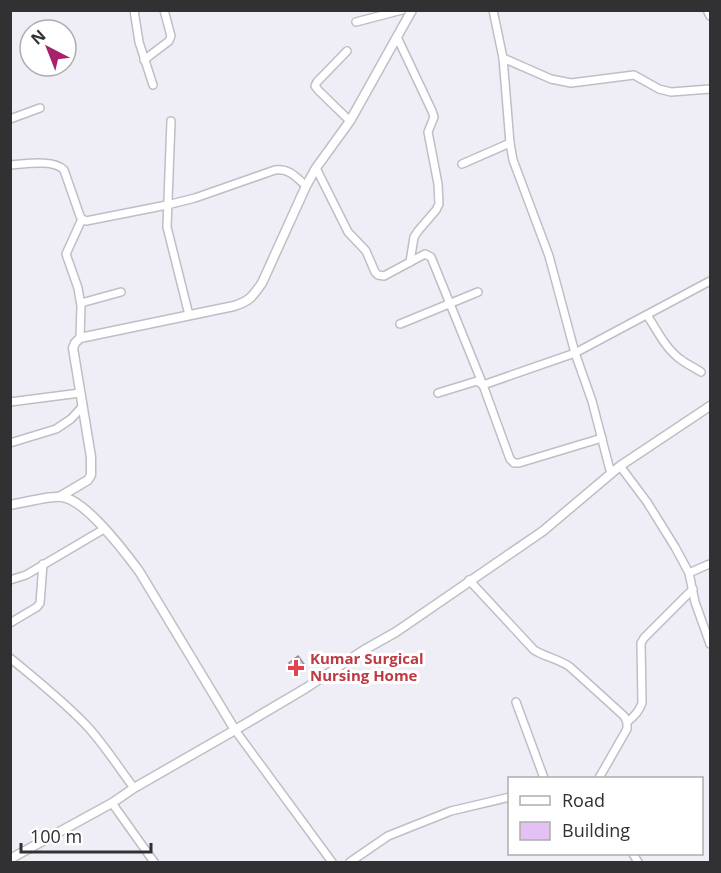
<svg xmlns="http://www.w3.org/2000/svg" width="721" height="873" font-family="'Open Sans',sans-serif">
  <rect width="100%" height="100%" fill="#efeef6"/>
  <polygon fill="#e4c1f5" stroke="#908c92" stroke-width="1.5" points="298,656 304,664 295,671 289,663"/>
  <g fill="none" stroke-linecap="round" stroke-linejoin="round">
    <defs>
      <g id="minor">
        <polyline points="134,10 139,42 153,85"/>
        <polyline points="493,10 503,58 510,143 513,160 549,256 575,353 592,401 611,474"/>
        <polyline points="707,10 710,16"/>
        <polyline points="356,22 402,10"/>
        <polyline points="397,37 432,111 434,117 428,132 438,184 439,204 436,210 418,231 414,237 410,262"/>
        <polyline points="347,51 317,82 315,86 319,91 350,121"/>
        <polyline points="503,58 551,79 571,83 634,75 659,89 671,92 710,89"/>
        <polyline points="144,60 169,41 171,36 164,10"/>
        <polyline points="10,119 40,108"/>
        <polyline points="171,121 167,227 189,315"/>
        <polyline points="462,164 510,143"/>
        <path d="M10,165C25,164 54,159 64,170L80,216L82,219L86,221L167,205L195,198L275,170C289,168 296,177 306,186"/>
        <polyline points="316,168 348,232 366,251 375,272 378,275 384,276 425,254 431,257 483,385 510,459 514,463 519,463 602,438"/>
        <polyline points="81,303 121,292"/>
        <path d="M647,315C657,330 665,348 680,359C686,364 694,367 701,372"/>
        <polyline points="400,324 478,292"/>
        <polyline points="80,338 81,306 78,288 66,254 82,219"/>
        <polyline points="438,393 477,381 483,385 575,353 710,281"/>
        <polyline points="10,402 80,393"/>
        <polyline points="10,443 56,429 71,419 82,407"/>
        <polyline points="620,466 647,502 675,547 689,573 695,602 710,644"/>
        <polyline points="689,573 707,565 710,564"/>
        <polyline points="10,580 26,575 104,529"/>
        <path d="M469,580L534,650C545,657 559,659 570,667L624,716L627,722V729L599,778"/>
        <polyline points="10,623 37,607 40,603 43,564"/>
        <path d="M10,658C36,679 63,701 86,725C104,744 118,767 134,788"/>
        <polyline points="516,702 544,778"/>
        <path d="M627,722C634,717 639,712 642,703L641,643L644,638L693,589"/>
        <polyline points="235,730 332,862"/>
        <polyline points="112,803 154,862"/>
        <polyline points="633,854 638,862"/>
        <polyline points="350,862 388,836 413,826 451,811 510,797"/>
      </g>
      <g id="tertiary">
        <path d="M61,496L88,480L91,475V457L73,348L75,343L80,338L234,306C250,301 253,296 262,283L306,186L316,168L350,121L412,10"/>
        <path d="M10,505C21,503 53,495 62,497C86,500 124,551 139,571L235,730"/>
        <polyline points="10,859 112,803 134,788 235,730 306,688 364,650 396,632 543,531 620,466 710,406"/>
      </g>
    </defs>
    <use href="#minor" stroke="#bfbec6" stroke-width="10"/>
    <use href="#tertiary" stroke="#bfbec6" stroke-width="11"/>
    <use href="#minor" stroke="#fff" stroke-width="7"/>
    <use href="#tertiary" stroke="#fff" stroke-width="8"/>
  </g>
  <path fill="#e0444e" stroke="#fff" stroke-width="2" d="M293 659h6v6h6v6h-6v6h-6v-6h-6v-6h6z"/>
  <g text-anchor="middle" stroke-width="6" stroke-linejoin="round" paint-order="stroke">
    <g font-size="15" font-weight="bold" fill="#be3a42" stroke="#fff" text-anchor="start">
      <text x="310" y="664">Kumar Surgical<tspan x="310" dy="17">Nursing Home</tspan></text>
    </g>
  </g>
  <rect width="721" height="873" fill="none" stroke="#313134" stroke-width="24"/>
  <rect x="508" y="777" width="195" height="78" fill="#ffffff" stroke="#adadae" stroke-width="1.5"/>
  <rect x="520" y="796" width="30" height="9" fill="#ffffff" stroke="#adadae" stroke-width="1.5"/>
  <text x="562" y="807" font-size="18" fill="#313134">Road</text>
  <rect x="520" y="822" width="30" height="18" fill="#e4c1f5" stroke="#adadae" stroke-width="1.5"/>
  <text x="562" y="837" font-size="18" fill="#313134">Building</text>
  <g transform="translate(48 48) rotate(318)"><circle r="28" fill="#ffffff" stroke="#adadae" stroke-width="1.5"/>
  <path d="M0-4.5L10 22L0 15L-10 22Z" fill="#a8226b"/>
  <text y="-9" font-size="16" font-weight="bold" text-anchor="middle" fill="#313134">N</text>
  </g>
  <path d="M21 843v9h130v-9" fill="none" stroke="#313134" stroke-width="3"/>
  <text x="30" y="843" font-size="18" fill="#313134" stroke="#ffffff" stroke-width="4.5" paint-order="stroke">100 m</text>
</svg>
